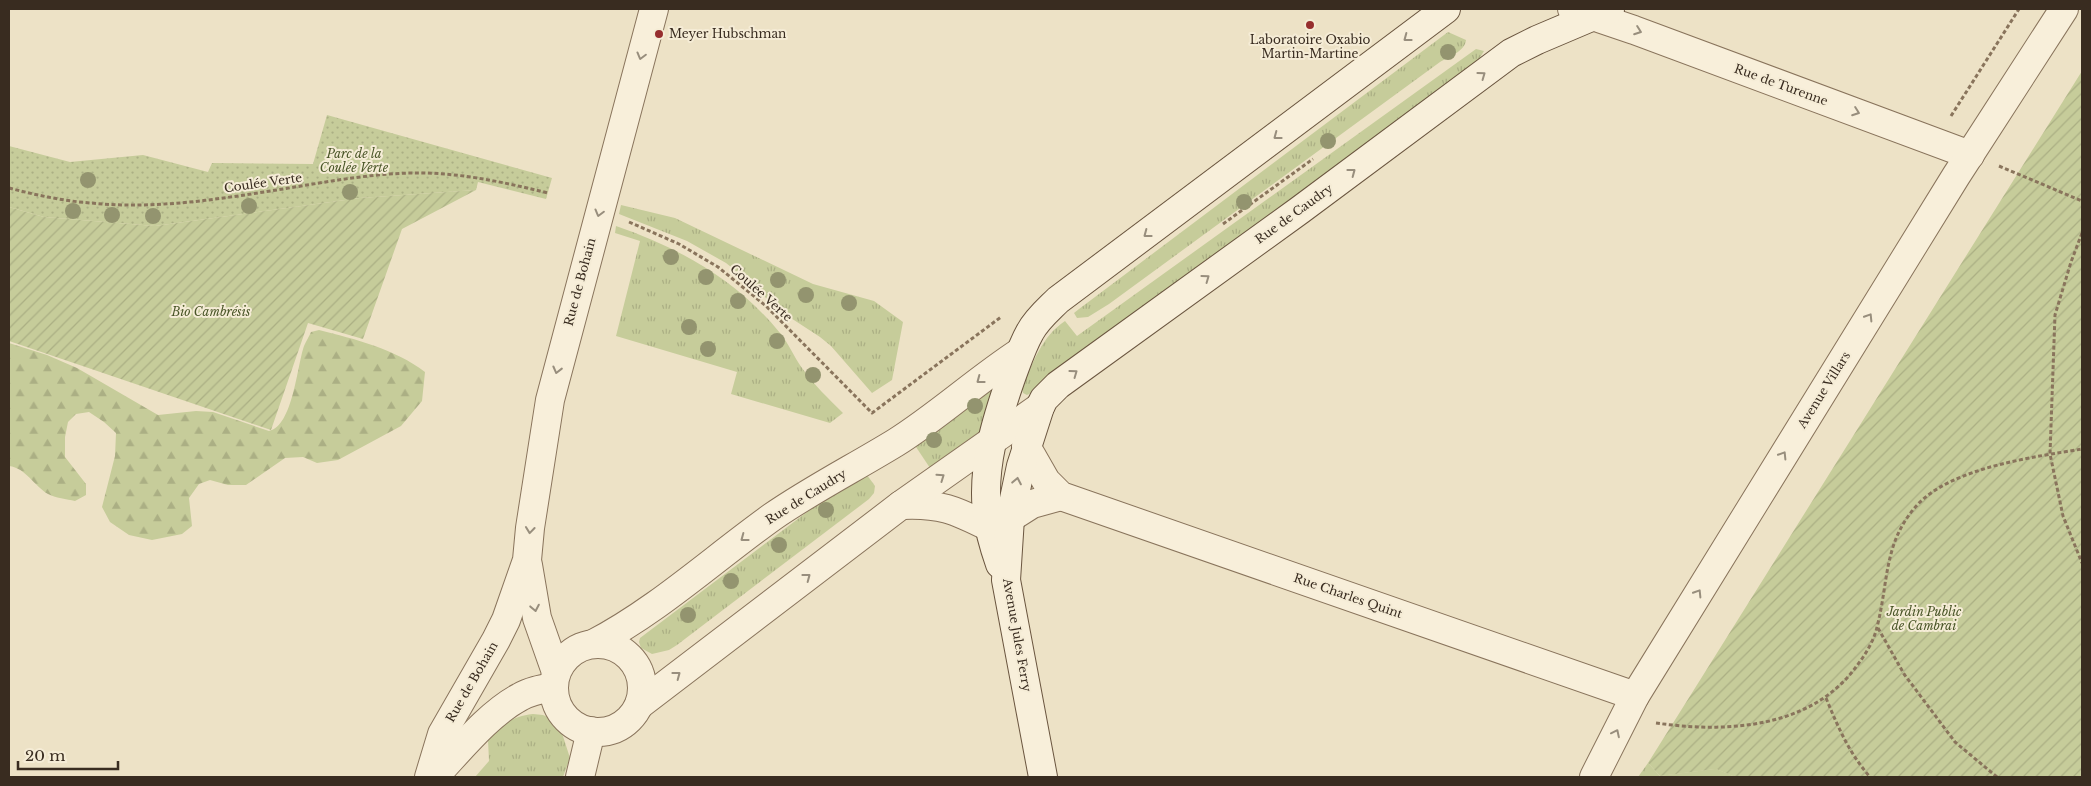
<svg xmlns="http://www.w3.org/2000/svg" width="2091" height="786" font-family="'Libre Baskerville',serif">
  <defs>
    <pattern id="grass-tufts" width="24" height="20" patternUnits="userSpaceOnUse" patternTransform="scale(1.25)"><rect width="24" height="20" fill="#c6cc9a"/><path d="M3 7l-1-3M5 7V3M7 7l1-3M15 17l-1-3M17 17v-4M19 17l1-3" fill="none" stroke="#abaf84"/></pattern>
    <pattern id="forest-firs" width="22" height="20" patternUnits="userSpaceOnUse" patternTransform="scale(1.25)"><rect width="22" height="20" fill="#c6cc9a"/><path d="M5 1l3.5 6h-7zM16 11l3.5 6h-7z" fill="#abaf84"/></pattern>
    <pattern id="park-dots" width="8" height="8" patternUnits="userSpaceOnUse" patternTransform="scale(1.25)"><rect width="8" height="8" fill="#c6cc9a"/><path d="M2 2h.1M6 6h.1" fill="none" stroke="#abaf84" stroke-width="1.8" stroke-linecap="round"/></pattern>
    <pattern id="garden-furrows" width="10" height="10" patternUnits="userSpaceOnUse" patternTransform="scale(1.25)"><rect width="10" height="10" fill="#c6cc9a"/><path d="M-1 1l2-2M0 10L10 0M9 11l2-2" fill="none" stroke="#abaf84"/></pattern>
  </defs>
  <rect width="100%" height="100%" fill="#ede2c6"/>
  <g fill="url(#grass-tufts)">
    <path d="M1448,32L1466,40C1465,51 1449,57 1440,62L1109,304L1088,317L1077,318L1074,313L1079,309Z"/>
    <path d="M1476,49L1484,51L1476,64L1054,374L1031,393L1027,395L1023,393L1022,387C1033,363 1042,336 1065,321L1077,336Z"/>
    <polygon points="621,205 675,218 813,284 874,301 903,322 892,380 872,393 831,346 820,337 777,309 751,283 726,263 687,241 619,214"/>
    <path d="M616,226C680,248 737,280 780,333C789,344 794,357 802,368C814,385 829,399 843,413L830,423L731,394L737,372L616,336L640,241L615,233Z"/>
    <polygon points="994,386 979,433 930,468 914,444"/>
    <polygon points="860,472 867,475 875,486 874,493 869,499 677,645 669,650 652,654 641,648 639,642 640,638"/>
    <path d="M533,714L543,715L554,720L561,730L570,758L563,777H475L489,761L488,740C503,724 510,717 533,714Z"/>
    <polygon points="1648,763 1660,776 1716,769 1735,777 1638,777"/>
  </g>
  <path fill="url(#forest-firs)" d="M319,330C355,339 395,349 425,372L422,401L401,426L338,460L317,463L303,457L285,458L246,485H228L210,480L199,484L189,498L192,526L182,534L152,540L129,535L110,522L102,507L115,456L116,433L104,422L89,412L76,414L68,422L65,437V457L86,484V495L75,501C67,499 55,498 48,494C34,486 26,468 9,466V343L47,355L77,368L158,415L196,411L213,412L269,431C293,426 297,366 304,346C306,341 309,337 311,332Z"/>
  <polygon fill="url(#park-dots)" points="327,115 552,178 546,199 478,182 476,190 360,198 155,226 44,217 9,207 9,146 70,162 143,155 208,172 212,163 313,164"/>
  <g fill="url(#garden-furrows)">
    <polygon points="2082,71 2082,777 1735,777 1716,769 1660,776 1648,763"/>
    <polygon points="476,190 402,229 363,339 308,323 271,430 9,341 9,207 44,217 155,226 360,198"/>
  </g>
  <polygon fill="#c6cc9a" points="1716,769 1735,777 1660,777 1660,776"/>
  <g fill="none" stroke-linecap="round" stroke-linejoin="round">
    <defs>
      <g id="street">
        <polyline points="1572,9 1634,30 1970,155"/>
        <polyline points="1026,446 1046,481 1061,496 1635,696"/>
        <path d="M901,505C940,503 955,510 989,527"/>
        <polyline points="1010,518 1032,504 1061,496"/>
        <polyline points="528,565 537,618 556,672"/>
        <circle cx="598" cy="688" r="44"/>
        <path d="M593,644C658,610 712,560 772,517C811,490 854,468 895,443C938,416 977,380 1020,352"/>
        <polyline points="639,705 901,505 1040,407"/>
        <polyline points="429,777 442,734 496,640 506,620 527,560 530,528 550,400 654,9"/>
        <path d="M434,777C459,751 488,714 520,697C530,691 542,689 553,687"/>
        <polyline points="580,777 591,731"/>
        <polyline points="1594,777 1635,696 1956,176 2064,9"/>
      </g>
      <g id="secondary">
        <path d="M1000,564C994,547 989,530 987,512C982,466 996,421 1011,378C1017,362 1022,346 1030,332C1037,319 1048,310 1058,300L1446,9"/>
        <polyline points="1043,777 1006,580 1010,518 1021,466 1040,407 1044,399 1058,385 1300,210 1511,53 1537,40 1610,9"/>
      </g>
    </defs>
    <use href="#street" stroke="#89745c" stroke-width="30"/>
    <use href="#secondary" stroke="#6a553f" stroke-width="30"/>
    <g stroke="#89745c" stroke-width="3" stroke-dasharray="4 2.5" stroke-linecap="butt">
      <polyline points="1951,116 2019,9"/>
      <polyline points="1999,166 2082,201"/>
      <path d="M9,188C36,195 63,201 91,203C148,209 207,201 264,192C317,184 371,172 425,173C467,174 507,183 548,193"/>
      <polyline points="629,222 679,244 718,267 766,306 872,413 1001,317"/>
      <polyline points="1223,224 1313,159"/>
      <polyline points="2082,233 2071,262 2055,315 2050,454 2063,516 2082,563"/>
      <polyline points="1878,628 1904,674 1955,742 1997,777"/>
      <path d="M1826,698C1838,727 1849,753 1870,777"/>
      <path d="M1656,723C1726,733 1810,729 1856,667C1865,655 1874,641 1877,627C1889,581 1883,541 1919,503C1955,467 2034,457 2082,449"/>
    </g>
    <use href="#street" stroke="#f8efda" stroke-width="28"/>
    <use href="#secondary" stroke="#f8efda" stroke-width="28"/>
  </g>
  <g fill="#93946f">
    <circle cx="1448" cy="52" r="8"/>
    <circle cx="1328" cy="141" r="8"/>
    <circle cx="88" cy="180" r="8"/>
    <circle cx="350" cy="192" r="8"/>
    <circle cx="1244" cy="202" r="8"/>
    <circle cx="249" cy="206" r="8"/>
    <circle cx="73" cy="211" r="8"/>
    <circle cx="112" cy="215" r="8"/>
    <circle cx="153" cy="216" r="8"/>
    <circle cx="671" cy="257" r="8"/>
    <circle cx="706" cy="277" r="8"/>
    <circle cx="778" cy="280" r="8"/>
    <circle cx="806" cy="295" r="8"/>
    <circle cx="738" cy="301" r="8"/>
    <circle cx="849" cy="303" r="8"/>
    <circle cx="689" cy="327" r="8"/>
    <circle cx="777" cy="341" r="8"/>
    <circle cx="708" cy="349" r="8"/>
    <circle cx="813" cy="375" r="8"/>
    <circle cx="975" cy="406" r="8"/>
    <circle cx="934" cy="440" r="8"/>
    <circle cx="826" cy="510" r="8"/>
    <circle cx="779" cy="545" r="8"/>
    <circle cx="731" cy="581" r="8"/>
    <circle cx="688" cy="615" r="8"/>
  </g>
  <defs><path id="oneway-chevron" d="M-2-3.5L2.5 0L-2 3.5" fill="none" stroke-width="1.6" stroke-linecap="round" stroke-linejoin="round" transform="scale(1.25)"/></defs>
  <g stroke="#988e7d">
    <use href="#oneway-chevron" transform="translate(1638 31) rotate(20)"/>
    <use href="#oneway-chevron" transform="translate(1407 38) rotate(143)"/>
    <use href="#oneway-chevron" transform="translate(641 56) rotate(105)"/>
    <use href="#oneway-chevron" transform="translate(1482 75) rotate(-36)"/>
    <use href="#oneway-chevron" transform="translate(1856 112) rotate(20)"/>
    <use href="#oneway-chevron" transform="translate(1277 136) rotate(143)"/>
    <use href="#oneway-chevron" transform="translate(1352 172) rotate(-37)"/>
    <use href="#oneway-chevron" transform="translate(599 213) rotate(105)"/>
    <use href="#oneway-chevron" transform="translate(1147 234) rotate(143)"/>
    <use href="#oneway-chevron" transform="translate(1206 278) rotate(-36)"/>
    <use href="#oneway-chevron" transform="translate(1869 317) rotate(-58)"/>
    <use href="#oneway-chevron" transform="translate(557 370) rotate(104)"/>
    <use href="#oneway-chevron" transform="translate(1074 373) rotate(-36)"/>
    <use href="#oneway-chevron" transform="translate(980 380) rotate(143)"/>
    <use href="#oneway-chevron" transform="translate(1783 455) rotate(-58)"/>
    <use href="#oneway-chevron" transform="translate(941 477) rotate(-35)"/>
    <use href="#oneway-chevron" transform="translate(1017 481) rotate(-79)"/>
    <use href="#oneway-chevron" transform="translate(530 530) rotate(96)"/>
    <use href="#oneway-chevron" transform="translate(744 538) rotate(143)"/>
    <use href="#oneway-chevron" transform="translate(807 577) rotate(-37)"/>
    <use href="#oneway-chevron" transform="translate(1698 593) rotate(-58)"/>
    <use href="#oneway-chevron" transform="translate(535 608) rotate(79)"/>
    <use href="#oneway-chevron" transform="translate(677 675) rotate(-37)"/>
    <use href="#oneway-chevron" transform="translate(1616 733) rotate(-64)"/>
  </g>
  <g fill="#962e2e" stroke="#f5ecd6" stroke-width="2">
    <circle cx="1310" cy="25" r="5"/>
    <circle cx="659" cy="34" r="5"/>
  </g>
  <g text-anchor="middle" stroke-width="4" stroke-linejoin="round" paint-order="stroke">
    <g font-size="12" fill="#392c20" stroke="#f5ecd6" text-anchor="start">
      <text x="669" y="38">Meyer Hubschman</text>
      <text x="1310" y="44" text-anchor="middle">Laboratoire Oxabio<tspan x="1310" dy="14">Martin-Martine</tspan></text>
    </g>
    <g font-size="12" fill="#392c20" stroke="#f5ecd6">
      <text transform="translate(1781 85) rotate(20)" y="4">Rue de Turenne</text>
      <text transform="translate(263 183) rotate(-8)" y="4">Coulée Verte</text>
      <text transform="translate(1294 214) rotate(-36)" y="4">Rue de Caudry</text>
      <text transform="translate(580 282) rotate(-75)" y="4">Rue de Bohain</text>
      <text transform="translate(761 293) rotate(42)" y="4">Coulée Verte</text>
      <text transform="translate(1824 390) rotate(-58)" y="4">Avenue Villars</text>
      <text transform="translate(806 497) rotate(-32)" y="4">Rue de Caudry</text>
      <text transform="translate(1348 596) rotate(19)" y="4">Rue Charles Quint</text>
      <text transform="translate(1017 635) rotate(80)" y="4">Avenue Jules Ferry</text>
      <text transform="translate(472 682) rotate(-60)" y="4">Rue de Bohain</text>
    </g>
    <g font-size="12" font-style="italic" fill="#495527" stroke="#f5ecd6">
      <text x="354" y="158">Parc de la<tspan x="354" dy="14">Coulée Verte</tspan></text>
      <text x="211" y="316">Bio Cambrésis</text>
      <text x="1924" y="616">Jardin Public<tspan x="1924" dy="14">de Cambrai</tspan></text>
    </g>
  </g>
  <rect width="2091" height="786" fill="none" stroke="#392c20" stroke-width="20"/>
  <path d="M18 761v8h100v-8" fill="none" stroke="#392c20" stroke-width="2.5"/>
  <text x="25" y="761" font-size="15" fill="#392c20" stroke="#f5ecd6" stroke-width="4" paint-order="stroke">20 m</text>
</svg>
